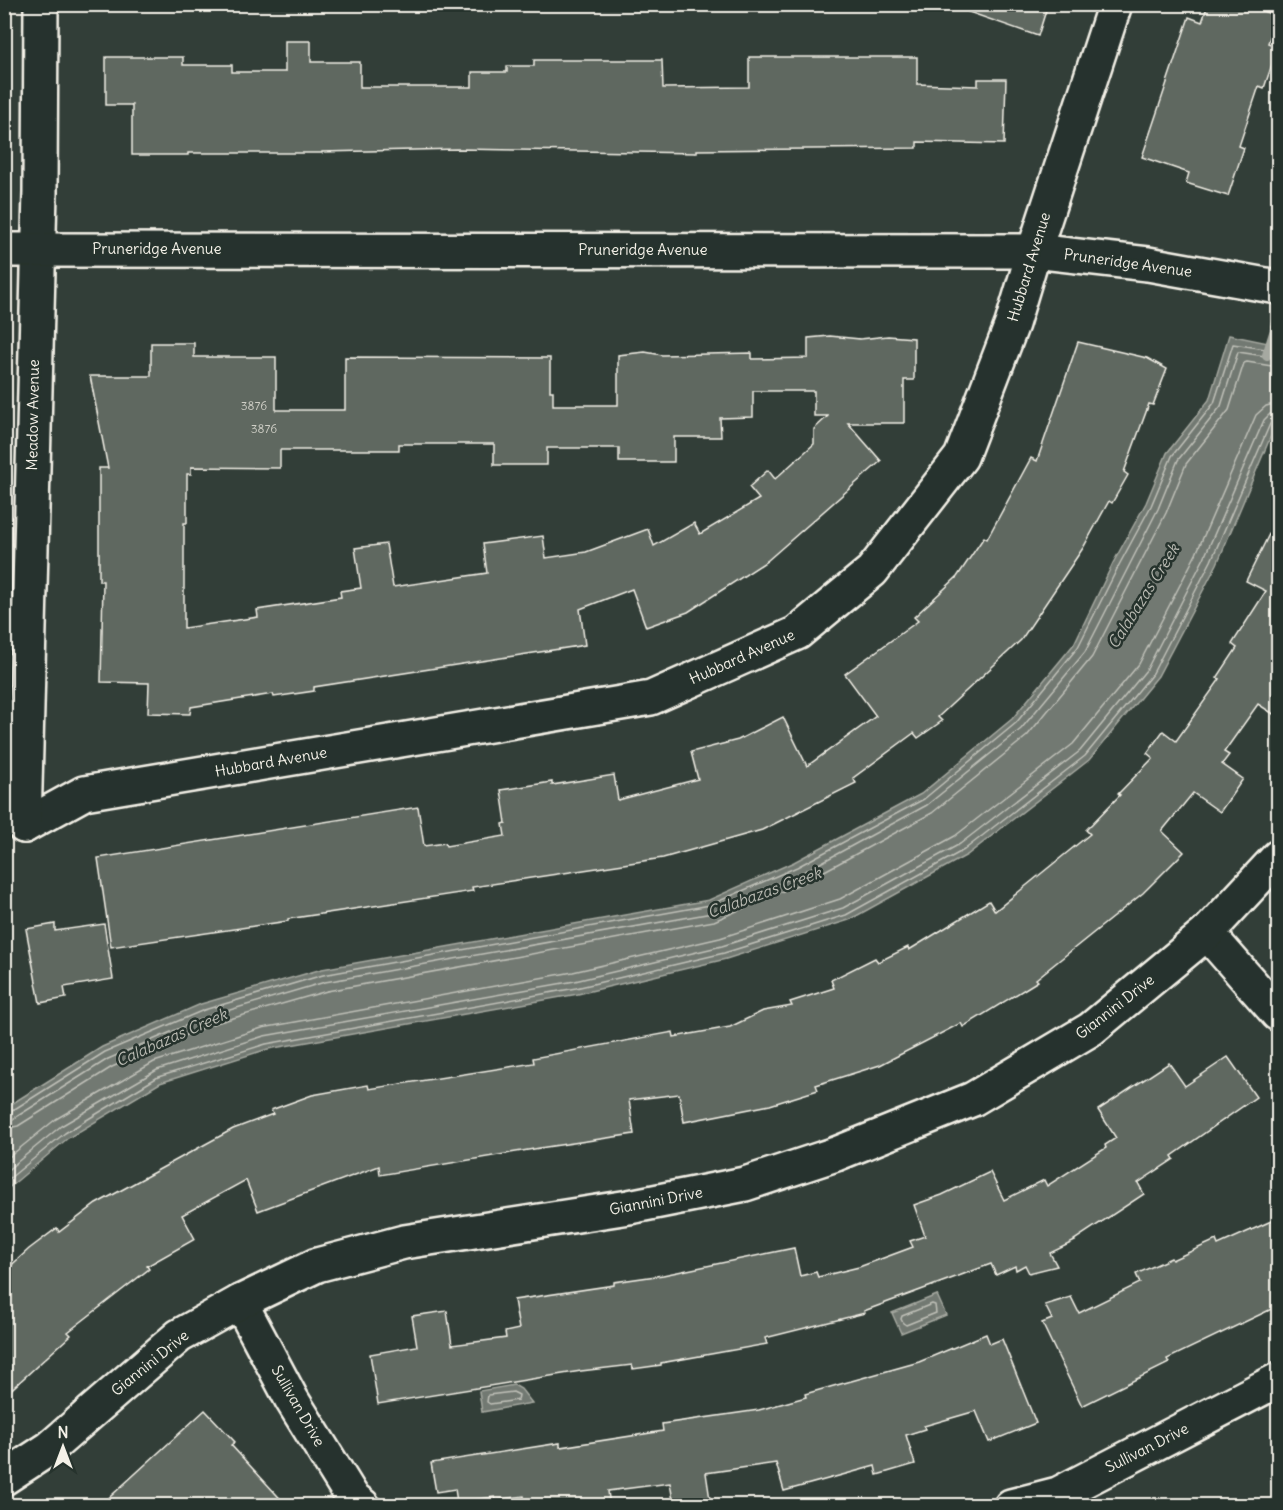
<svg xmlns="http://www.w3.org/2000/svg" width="1283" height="1510" font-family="Delius,sans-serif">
  <rect width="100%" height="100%" fill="#323e38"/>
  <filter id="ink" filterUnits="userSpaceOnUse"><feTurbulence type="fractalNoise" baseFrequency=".0167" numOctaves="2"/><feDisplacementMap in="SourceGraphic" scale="12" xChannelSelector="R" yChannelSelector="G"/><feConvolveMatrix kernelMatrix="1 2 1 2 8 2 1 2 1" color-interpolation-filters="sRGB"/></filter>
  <g filter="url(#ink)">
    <g fill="#727972" stroke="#a6a9a1" stroke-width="1.5">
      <polygon points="1229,335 1278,345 1278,419 1217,564 1158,676 1089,760 967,855 849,920 726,959 578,994 268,1049 160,1083 68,1138 5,1191 5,1108 102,1047 201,1004 322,969 709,900 794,862 921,794 1012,719 1074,644 1113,563 1146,503 1167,453 1209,400"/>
      <polygon points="937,1295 946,1315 901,1333 892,1313"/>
      <polygon points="514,1385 521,1389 532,1403 482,1412 479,1391"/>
    </g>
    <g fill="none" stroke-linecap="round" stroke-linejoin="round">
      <g stroke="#c0c1b9" stroke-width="1.5">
        <polyline points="4,1113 10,1112 105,1052 204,1010 323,975 710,905 797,867 924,799 1016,723 1078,647 1119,565 1151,506 1172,456 1214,403 1233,344 1278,351"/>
        <polyline points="4,1120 13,1119 108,1059 206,1017 325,982 712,913 800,874 927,805 1021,729 1085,652 1158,509 1178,460 1221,406 1238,352 1278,358"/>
        <polyline points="4,1129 18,1126 112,1067 209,1025 327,991 714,921 804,882 932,813 1027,736 1092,657 1166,513 1186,464 1229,410 1244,363 1247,362 1278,367"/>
        <polyline points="4,1161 56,1119 154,1062 262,1028 573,972 720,938 840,899 955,836 1073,744 1139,664 1196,554 1256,415 1266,406 1278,403"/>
        <polyline points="4,1173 61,1126 157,1070 264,1036 575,981 722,946 843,908 960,844 1080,751 1147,669 1204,558 1264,420 1270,414 1278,412"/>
        <polyline points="4,1183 65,1133 158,1077 266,1044 576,988 724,953 846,915 964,850 1085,756 1153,673 1211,561 1270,424 1274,421 1278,420"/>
        <polygon points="932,1304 935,1305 936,1313 906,1325 903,1323 901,1319 902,1316"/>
        <polygon points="513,1392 519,1395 518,1400 490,1404 487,1402 488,1395"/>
      </g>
      <polyline stroke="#a6a9a1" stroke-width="10" points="1267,355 1278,320"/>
    </g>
    <g fill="#5f6861" stroke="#f4f1e8" stroke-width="1.5" fill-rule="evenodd">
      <polygon points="960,4 1048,4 1038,36 960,9"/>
      <polygon points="1208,4 1243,4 1277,16 1268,43 1278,47 1264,88 1259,86 1239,146 1244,148 1228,196 1186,183 1189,173 1142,157 1189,17 1202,22"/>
      <polygon points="285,41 311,41 311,62 360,62 360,87 472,87 472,72 507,72 507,66 534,66 534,60 662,60 663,88 749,87 749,57 917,57 917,84 978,86 978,79 1006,79 1004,144 917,142 917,148 697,150 697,153 459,149 322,152 322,153 188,153 188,155 132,155 132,105 106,105 106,57 183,57 183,65 232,65 232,72 285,72"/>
      <path d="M830,336L860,339L888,336L914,338V380H904V423H848L881,461L767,561L688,612L646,627L632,589L580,609L585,645L314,687V691L274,697L273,694L191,707L190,714L148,713L149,683L101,682L103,581H99V468H108L90,376H151V343H194V357H276V410H345V357L550,358V391H553V405H618V355L645,352L662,355L752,353V359L808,358V338ZM753,391H814V416H828L814,429V444L775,479L768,470L749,487L759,499L700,534L694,523L654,546L648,529L586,552L546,558L543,536L483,544L487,573L393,587L386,544L355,548L361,588L340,591L341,597L257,610L258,617L184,628V523H187V474H191V467L280,468V450H399V444H494V465H547V448H619V462H674V437H721L720,418L753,417Z"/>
      <polygon points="1078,342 1147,358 1167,369 1153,405 1149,404 1124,472 1128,475 1112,503 1109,501 1083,548 1021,640 938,717 942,721 918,738 914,733 853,778 856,783 762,830 663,858 472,887 473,891 288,919 288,921 111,947 98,858 418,807 424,846 445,843 446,846 505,836 503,824 506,823 501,790 552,782 552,785 614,775 618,800 698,779 691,752 738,740 783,717 807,766 876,716 845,674 918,621 914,617 957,577 984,537 987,539 1031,458 1037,461"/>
      <polygon points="1278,516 1278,717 1258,704 1224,752 1229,755 1222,764 1243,779 1220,812 1193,793 1162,831 1184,852 1143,893 1036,979 1038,981 963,1027 961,1023 880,1065 816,1085 818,1090 770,1105 684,1122 679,1094 629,1100 634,1134 546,1147 380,1175 379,1166 258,1211 246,1180 182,1215 195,1239 147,1266 149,1269 68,1332 71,1335 4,1396 4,1272 29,1249 57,1228 59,1232 96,1204 233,1129 273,1114 271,1110 312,1095 368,1085 369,1089 534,1063 533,1058 673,1032 674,1037 730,1027 763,1011 792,1006 790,1002 834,988 831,980 875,958 878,962 908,947 909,950 989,901 995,911 1090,834 1086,830 1120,795 1118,794 1153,758 1147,753 1163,731 1176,741 1220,679 1217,678 1237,648 1232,644 1266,591 1246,581"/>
      <polygon points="55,924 55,931 104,924 113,979 64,987 66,998 40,1003 26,929"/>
      <polygon points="1228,1057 1256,1097 1172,1156 1174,1159 1138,1183 1144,1194 1074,1240 1075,1241 1050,1253 1057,1266 1029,1273 1025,1265 1016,1270 1015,1266 996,1275 991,1264 864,1311 865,1313 765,1338 767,1344 661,1363 661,1365 633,1369 632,1365 581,1371 378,1404 370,1354 417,1346 412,1316 447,1311 452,1345 506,1338 505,1332 519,1329 514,1300 614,1285 614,1282 663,1275 794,1248 800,1276 816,1272 818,1277 859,1267 913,1247 910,1241 925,1236 914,1205 942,1195 990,1172 1004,1200 1044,1180 1047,1186 1106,1148 1105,1145 1116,1138 1098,1110 1169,1063 1185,1086"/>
      <polygon points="1278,1218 1278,1306 1167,1359 1169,1363 1082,1406 1042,1323 1052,1319 1045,1305 1071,1297 1079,1313 1140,1283 1136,1274 1171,1258 1172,1260 1216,1240 1218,1245"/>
      <polygon points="986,1334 990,1344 1002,1339 1036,1423 989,1442 976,1411 924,1426 925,1429 906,1435 915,1464 877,1475 875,1466 784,1491 776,1463 706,1473 711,1506 674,1506 670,1483 608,1491 610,1506 525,1506 524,1496 496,1500 495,1497 457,1502 455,1489 436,1492 431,1463 560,1443 560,1447 663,1431 662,1424 759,1410 806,1397 805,1394 919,1362"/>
      <polygon points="205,1410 235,1442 231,1445 287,1506 100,1506"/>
    </g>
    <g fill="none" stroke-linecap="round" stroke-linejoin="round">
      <defs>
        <g id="minor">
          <polyline points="24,826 84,793 651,698 797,633 872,571 961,457 1012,324 1034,251 1115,4"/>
          <polyline points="24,826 40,192 41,4"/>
          <polyline points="1207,933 1278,1014"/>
          <polyline points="240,1302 292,1400 352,1497 363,1506"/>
          <polyline points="4,1478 50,1448 179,1336 240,1302 317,1265 404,1242 629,1207 745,1184 836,1154 973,1099 1091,1029 1207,933 1278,857"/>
          <polyline points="1011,1506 1058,1494 1278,1380"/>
        </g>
        <polyline id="secondary" points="4,250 1034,251 1148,264 1278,287"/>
      </defs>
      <use href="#minor" stroke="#f4f1e8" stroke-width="38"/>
      <use href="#secondary" stroke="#f4f1e8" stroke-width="38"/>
      <use href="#minor" stroke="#26332d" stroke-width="33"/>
      <use href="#secondary" stroke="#26332d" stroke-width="33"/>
    </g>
  </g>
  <g text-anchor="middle" stroke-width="5" stroke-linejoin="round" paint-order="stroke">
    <g font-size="12" fill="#cfcfc6">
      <text x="254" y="410">3876</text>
      <text x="264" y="433">3876</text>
    </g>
    <g font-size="15" fill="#f4f1e8" stroke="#26332d">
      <text x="157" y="254">Pruneridge Avenue</text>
      <text x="643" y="255">Pruneridge Avenue</text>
      <text transform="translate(1128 263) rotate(8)" y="5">Pruneridge Avenue</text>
      <text transform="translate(1029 267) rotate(-73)" y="5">Hubbard Avenue</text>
      <text transform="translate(33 415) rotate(-89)" y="5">Meadow Avenue</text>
      <text transform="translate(742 657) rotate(-24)" y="5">Hubbard Avenue</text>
      <text transform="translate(271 762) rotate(-10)" y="5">Hubbard Avenue</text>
      <text transform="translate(1115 1007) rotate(-38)" y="5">Giannini Drive</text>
      <text transform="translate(656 1201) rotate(-11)" y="5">Giannini Drive</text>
      <text transform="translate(150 1363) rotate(-39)" y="5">Giannini Drive</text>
      <text transform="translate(298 1406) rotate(60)" y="5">Sullivan Drive</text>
      <text transform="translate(1147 1448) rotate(-27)" y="5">Sullivan Drive</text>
    </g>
    <g font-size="16" font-style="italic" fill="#babbb3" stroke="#26332d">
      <text transform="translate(1143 596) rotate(-58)" y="6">Calabazas Creek</text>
      <text transform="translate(764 892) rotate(-20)" y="6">Calabazas Creek</text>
      <text transform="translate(171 1037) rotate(-24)" y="6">Calabazas Creek</text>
    </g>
  </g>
  <rect width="1283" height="1510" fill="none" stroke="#26332d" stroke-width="24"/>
  <rect x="12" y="12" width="1259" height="1486" fill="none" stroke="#f4f1e8" stroke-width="2" filter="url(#ink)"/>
  <g transform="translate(63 1447)" stroke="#26332d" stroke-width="4.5" paint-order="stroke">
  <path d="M0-4.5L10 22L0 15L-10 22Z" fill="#f4f1e8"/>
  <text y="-9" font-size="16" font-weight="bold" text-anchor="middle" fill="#f4f1e8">N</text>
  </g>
</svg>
